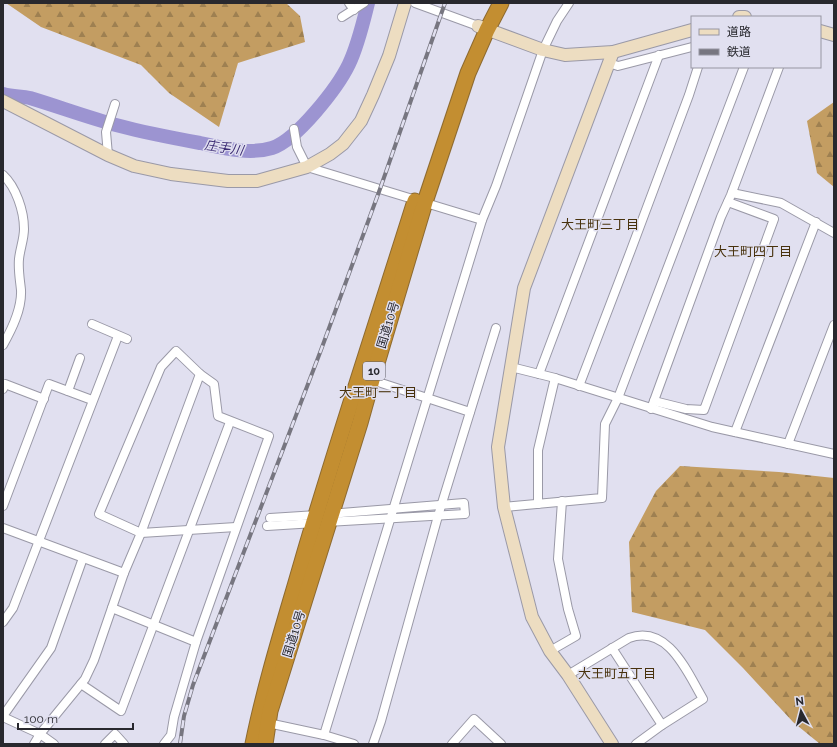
<svg xmlns="http://www.w3.org/2000/svg" width="837" height="747" font-family="Raleway,'Noto Sans JP',sans-serif">
  <defs>
    <pattern id="forest-firs" width="22" height="20" patternUnits="userSpaceOnUse"><rect width="22" height="20" fill="#c39d62"/><path d="M5 1l3.5 6h-7zM16 11l3.5 6h-7z" fill="#9e8051"/></pattern>
  </defs>
  <rect width="100%" height="100%" fill="#e1e0f0"/>
  <g fill="url(#forest-firs)">
    <polygon points="6,3 286,3 300,16 305,42 238,63 219,127 169,93 141,65 41,27"/>
    <polygon points="834,102 834,187 817,173 807,121"/>
    <polygon points="680,466 779,472 834,478 834,744 820,744 793,722 743,668 705,630 632,612 629,542 656,491"/>
  </g>
  <g fill="none" stroke-linecap="round" stroke-linejoin="round">
    <path stroke="#9c94d1" stroke-width="14" d="M3,94C13,97 21,96 30,98C60,107 89,118 120,126C146,133 173,138 200,143C223,148 249,155 272,148C297,140 338,87 349,64C358,45 363,23 368,3"/>
    <defs>
      <g id="street">
        <polyline points="349,3 354,10"/>
        <polyline points="415,3 478,26"/>
        <polyline points="342,17 364,3"/>
        <polyline points="609,63 618,66 692,47"/>
        <polyline points="294,129 297,147 307,167 482,220"/>
        <polyline points="108,155 106,132 115,104"/>
        <path d="M3,175C16,187 24,211 24,229C24,239 20,249 19,259C18,270 20,280 21,290C22,309 12,329 3,345"/>
        <polyline points="732,193 781,203 834,233"/>
        <polyline points="92,324 127,339"/>
        <polyline points="511,367 555,378 712,427 834,454"/>
        <polyline points="200,374 176,351 161,367 99,514 141,533 236,527"/>
        <polyline points="539,374 659,55"/>
        <polyline points="372,380 470,412"/>
        <polyline points="579,386 631,250 689,95 698,67"/>
        <polyline points="3,389 5,384 44,399"/>
        <polyline points="68,391 80,358"/>
        <polyline points="654,401 686,409 704,410 774,219 728,202"/>
        <polyline points="651,409 721,217 731,195 779,67"/>
        <polyline points="735,432 816,222"/>
        <polyline points="788,444 834,325"/>
        <polyline points="538,504 538,450 555,378"/>
        <polyline points="3,506 49,384 92,400"/>
        <polyline points="504,507 602,498 605,424 618,398 744,67"/>
        <polyline points="270,518 317,515"/>
        <polyline points="327,522 465,514 464,503 329,514"/>
        <polyline points="267,526 315,523"/>
        <polyline points="3,528 124,573"/>
        <polyline points="112,608 196,642"/>
        <polyline points="3,622 13,608 118,336"/>
        <polyline points="612,648 662,725"/>
        <polyline points="550,651 576,636 568,609 558,559 562,501"/>
        <path d="M568,675L629,638C668,624 687,672 703,699L662,725L636,744"/>
        <polyline points="81,684 121,711 230,422"/>
        <polyline points="3,716 51,648 83,558"/>
        <polyline points="3,717 40,734 54,744"/>
        <polyline points="268,723 324,735 354,744"/>
        <polyline points="324,735 482,220 496,186 543,50 557,21 569,3"/>
        <polyline points="34,744 40,734 85,679 94,660 124,573 141,533 200,374 214,384 218,416 269,436 196,642 174,717 171,735 164,744"/>
        <polyline points="105,744 115,734 124,744"/>
        <polyline points="373,744 381,721 438,516 496,328"/>
        <polyline points="452,744 474,719 501,744"/>
      </g>
      <g id="secondary">
        <polyline points="739,17 745,17"/>
        <polyline points="478,26 543,50 565,55 613,52 692,30"/>
        <polyline points="820,31 834,35"/>
        <polyline points="3,101 108,155 134,166 171,174 228,181 257,181 307,167 330,154 343,144 361,121 373,95 389,56 405,3"/>
        <polyline points="612,744 568,675 550,651 532,617 504,507 498,447 524,288 613,52"/>
      </g>
      <g id="highway">
        <path d="M253,744C266,680 286,618 304,555C339,436 378,319 415,201"/>
        <polyline points="265,744 270,711 360,423 372,380 425,202 468,73 487,30 501,3"/>
      </g>
    </defs>
    <use href="#street" stroke="#9a99a7" stroke-width="10"/>
    <use href="#secondary" stroke="#9a99a7" stroke-width="14"/>
    <use href="#highway" stroke="#8d6a30" stroke-width="17"/>
    <use href="#street" stroke="#fff" stroke-width="8"/>
    <use href="#secondary" stroke="#edddc1" stroke-width="12"/>
    <use href="#highway" stroke="#c38e31" stroke-width="15"/>
    <defs>
      <polyline id="rail" points="180,744 184,716 193,685 321,350 380,189 445,3"/>
    </defs>
    <use href="#rail" stroke="#777680" stroke-width="4"/>
    <use href="#rail" stroke="#e1e0f0" stroke-width="2.5" stroke-dasharray="8" stroke-linecap="butt"/>
  </g>
  <g text-anchor="middle" stroke-width="3" stroke-linejoin="round" paint-order="stroke">
    <rect fill="#e1e0f0" stroke="#605f68" stroke-width="1" x="363" y="362" width="22" height="18" rx="3"/>
    <g font-size="11" font-weight="bold" fill="#28282e">
      <text x="374" y="375">10</text>
    </g>
    <g font-size="12" fill="#28282e" stroke="#e1e0f0">
      <text transform="translate(388 325) rotate(-73)" y="4">国道10号</text>
      <text transform="translate(294 634) rotate(-73)" y="4">国道10号</text>
    </g>
    <g font-size="13" font-style="italic" fill="#3d2d75" stroke="#e1e0f0">
      <text transform="translate(224 147) rotate(9)" y="5">庄手川</text>
    </g>
    <g font-size="13" fill="#48320d" stroke="#e1e0f0">
      <text x="600" y="229">大王町三丁目</text>
      <text x="753" y="256">大王町四丁目</text>
      <text x="378" y="397">大王町一丁目</text>
      <text x="617" y="678">大王町五丁目</text>
    </g>
  </g>
  <rect width="837" height="747" fill="none" stroke="#28282e" stroke-width="8"/>
  <rect x="691" y="16" width="130" height="52" fill="#e1e0f0" stroke="#9796a2"/>
  <rect x="699" y="29" width="20" height="6" fill="#edddc1" stroke="#9796a2"/>
  <text x="727" y="36" font-size="12" fill="#28282e">道路</text>
  <rect x="699" y="49" width="20" height="6" fill="#777680" stroke="#9796a2"/>
  <text x="727" y="56" font-size="12" fill="#28282e">鉄道</text>
  <g transform="translate(801 711) rotate(353)" stroke="#e1e0f0" stroke-width="3" paint-order="stroke">
  <path d="M0-3L7 15L0 10L-7 15Z" fill="#28282e"/>
  <text y="-6" font-size="11" font-weight="bold" text-anchor="middle" fill="#28282e">N</text>
  </g>
  <path d="M18 723v6h115v-6" fill="none" stroke="#28282e" stroke-width="2"/>
  <text x="24" y="723" font-size="12" fill="#28282e" stroke="#e1e0f0" stroke-width="3" paint-order="stroke">100 m</text>
</svg>
